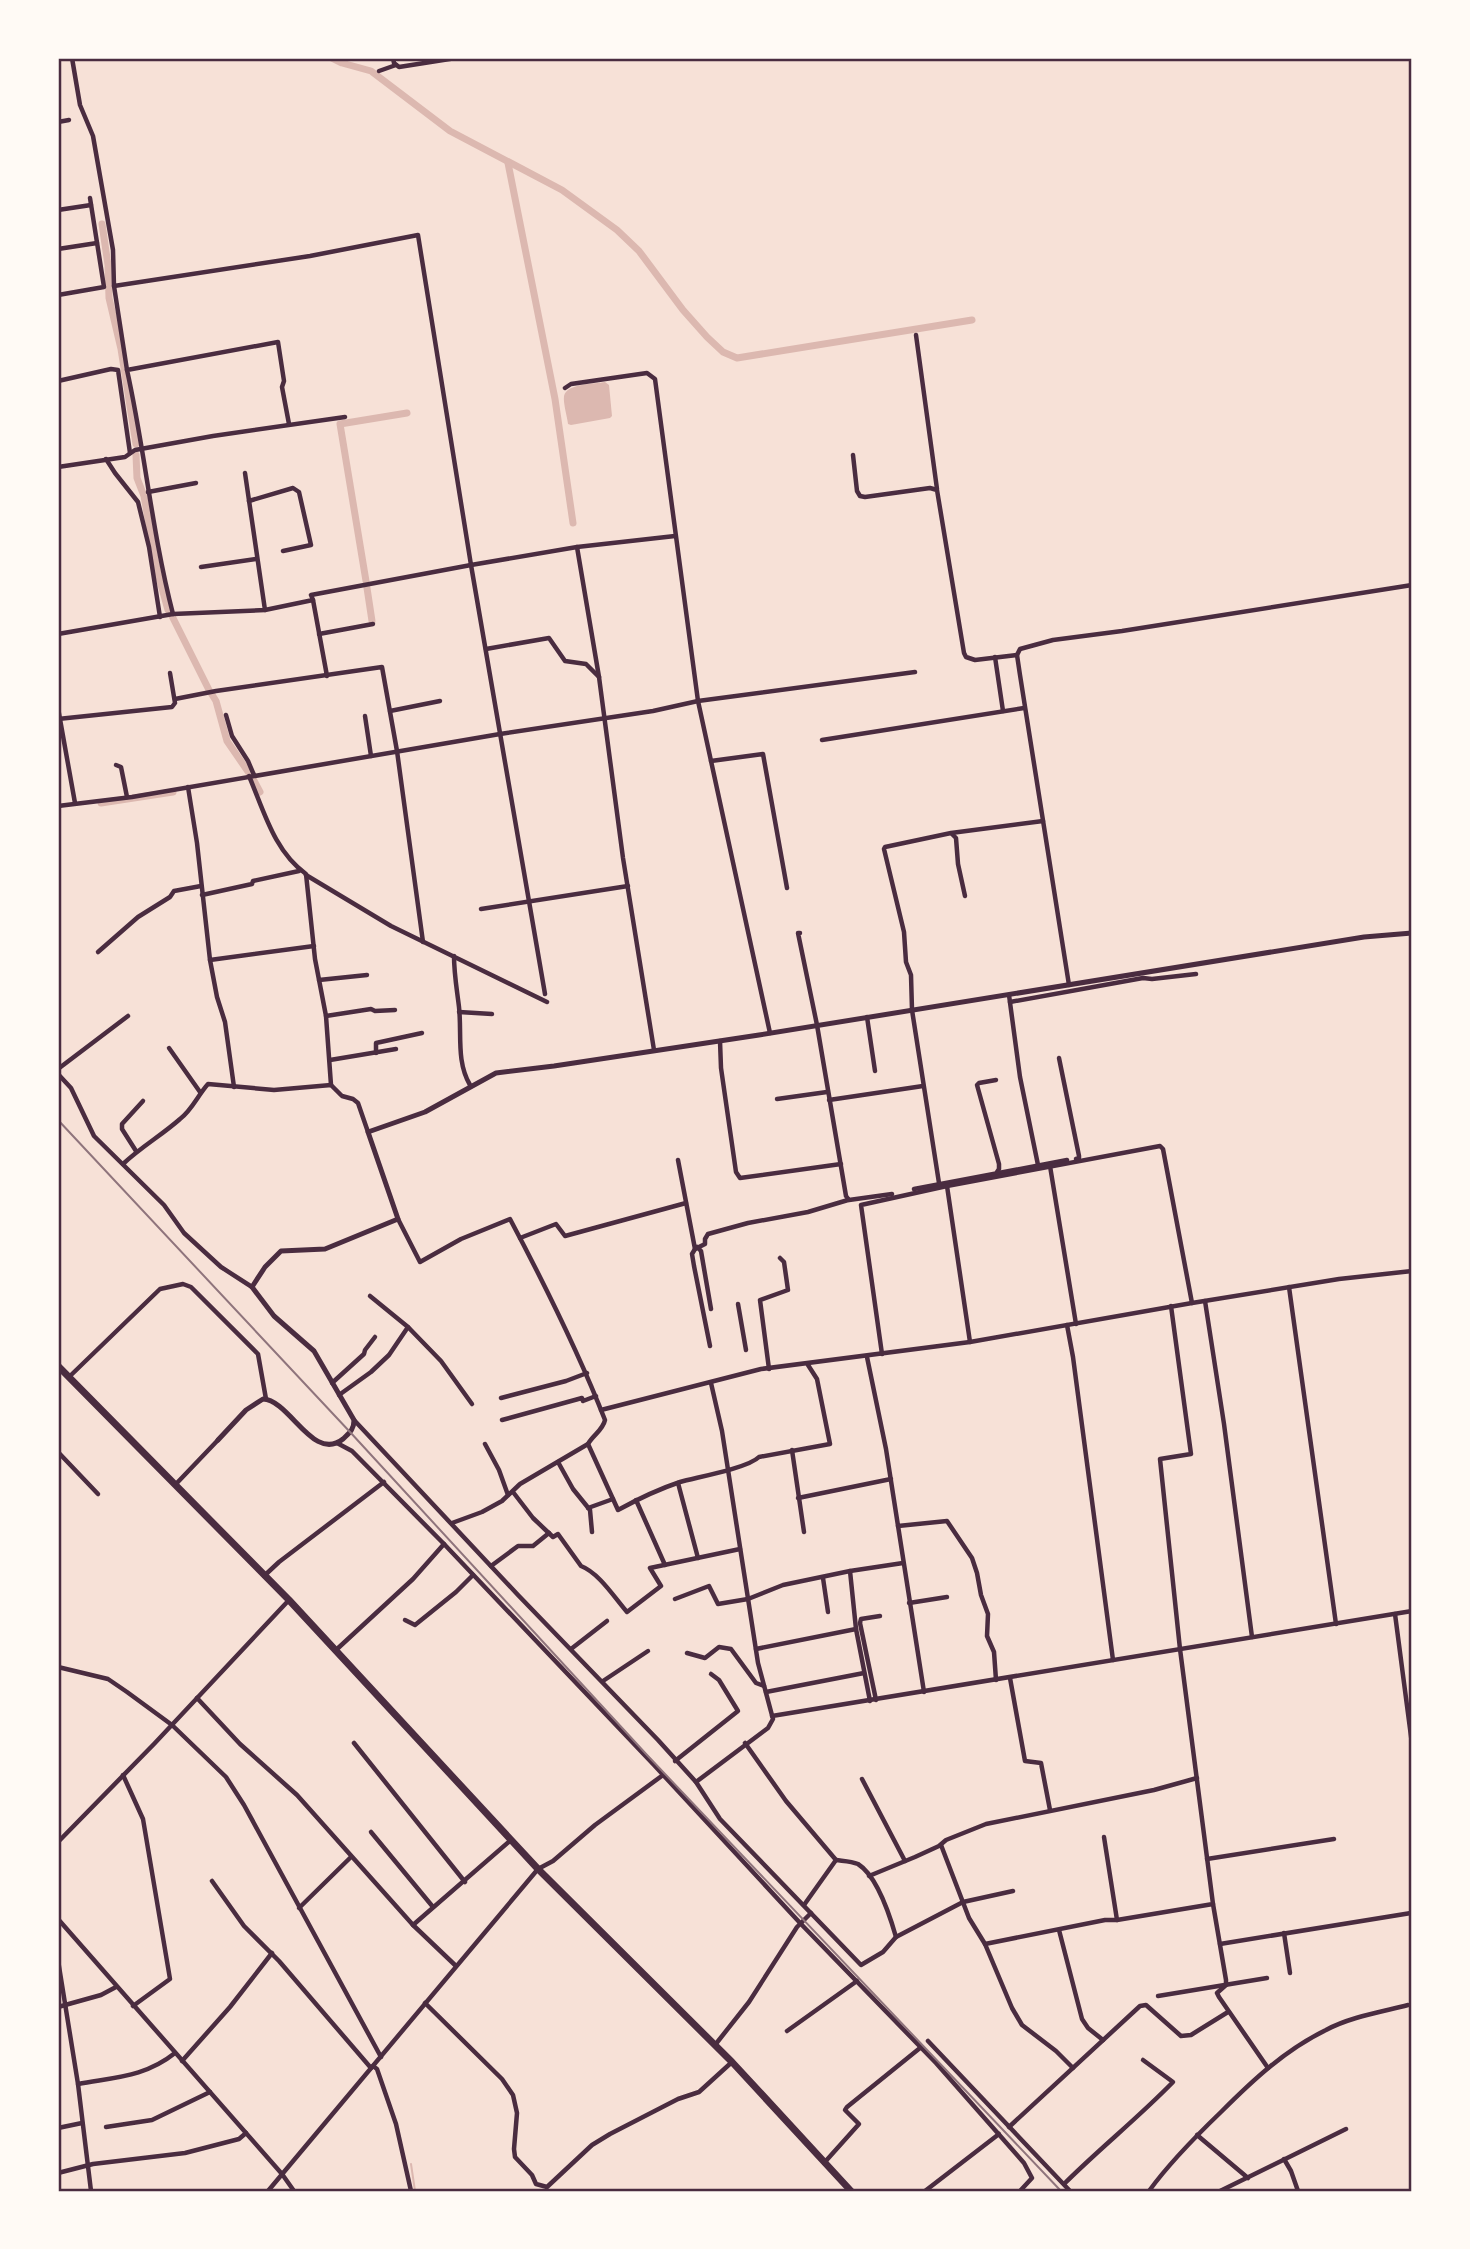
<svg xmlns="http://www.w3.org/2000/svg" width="1470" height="2249" font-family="'Titillium Web',sans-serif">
  <rect width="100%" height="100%" fill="#f7e1d7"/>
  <path fill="#dcb8b0" d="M605,382L609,385L612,416L610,418L571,425L568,424C567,416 563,403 564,396C567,383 595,384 605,382Z"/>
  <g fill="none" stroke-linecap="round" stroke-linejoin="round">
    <polyline stroke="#dcb8b0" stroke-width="2" points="411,2164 415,2191"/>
    <g stroke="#dcb8b0" stroke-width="7">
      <polyline points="332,58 342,63 371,71 450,131 562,190 617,230 639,251 683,310 707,337 723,352 737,358 972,320"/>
      <polyline points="508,163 555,399 573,523"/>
      <polyline points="102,224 108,265 109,298 121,349 136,444"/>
      <polyline points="136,455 137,478 144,496 157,570 168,610"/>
      <polyline points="366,581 340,424 407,413"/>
      <polyline points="367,588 372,621"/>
      <polyline points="172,616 209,690"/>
      <polyline points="211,693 216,701 227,741 249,773"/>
      <polyline points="252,777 260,792"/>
      <polyline points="101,803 173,792"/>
    </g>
    <g stroke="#4a2c40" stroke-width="4.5">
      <polyline points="72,58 80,105 93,136 113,250 114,286 310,256 418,235 471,565 577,547 675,536"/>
      <polyline points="393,58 394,63 399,67 456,58"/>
      <polyline points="379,71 396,65"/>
      <polyline points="58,122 69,120"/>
      <polyline points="58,210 91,205"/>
      <polyline points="58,249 97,243"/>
      <polyline points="114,286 127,370"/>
      <polyline points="58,295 104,287 90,198"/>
      <polyline points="916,335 937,489"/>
      <polyline points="58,381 111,369 118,370 130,453"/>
      <polyline points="565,388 571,384 640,374 647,373 655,379 698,701 770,1033"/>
      <polyline points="853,455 857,491 860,496 865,497 930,488 937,490 964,653 966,657 975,660 1017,655"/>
      <polyline points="106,459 115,473 138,502 149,547 160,617"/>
      <polyline points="58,467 125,457 135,450 213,436 345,417"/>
      <polyline points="245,473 265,610"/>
      <polyline points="148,492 196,483"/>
      <polyline points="249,501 293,488 299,492 311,545 283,551"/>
      <polyline points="577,547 599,677 623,858 654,1050"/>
      <polyline points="201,567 256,559"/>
      <polyline points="313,600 327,676"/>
      <path d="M173,614C152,533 145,451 127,370L278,342L284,381L282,387L289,424"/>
      <polyline points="58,634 173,614 265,610 313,600 311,595 471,565 545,994"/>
      <polyline points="319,634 373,624"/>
      <polyline points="486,649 549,638 565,661 586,664 599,677"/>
      <polyline points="995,657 1003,711"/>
      <polyline points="175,699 216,691 382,667 397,751 423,942"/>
      <polyline points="58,708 75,803"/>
      <polyline points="390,711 440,701"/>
      <polyline points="226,715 232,736 248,761 254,775"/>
      <polyline points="365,716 371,756"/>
      <polyline points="58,719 172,707 175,703 170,673"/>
      <polyline points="822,740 1024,708"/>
      <polyline points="711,761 763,754 787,888"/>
      <polyline points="116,765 121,767 127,797"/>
      <path d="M249,776C264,811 274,851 306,874L315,959L326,1016L331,1085"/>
      <polyline points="188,787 197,843 210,960 217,997 225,1022 234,1087"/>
      <polyline points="58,806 132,797 500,734 653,711 698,701 915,672"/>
      <polyline points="952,834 956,838 958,864 965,896"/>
      <polyline points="306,875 391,926 547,1002"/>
      <polyline points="202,895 252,884 253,881 299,871"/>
      <polyline points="481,909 628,886"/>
      <polyline points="800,933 798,933 817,1025 846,1196 849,1200 892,1194"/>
      <polyline points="98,952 138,917 170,897 174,891 201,886"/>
      <path d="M454,956C454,974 457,990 459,1007C462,1034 456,1061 470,1085"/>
      <polyline points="210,960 314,946"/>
      <polyline points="319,980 367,975"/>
      <polyline points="1069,985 1020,675 1017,655 1020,649 1053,640 1122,631 1412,585"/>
      <polyline points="1009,995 1020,1077 1038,1165"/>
      <polyline points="1010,1002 1143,978 1152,979 1196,974"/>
      <polyline points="459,1012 492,1014"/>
      <polyline points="326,1016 371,1009 375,1011 395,1010"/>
      <polyline points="867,1017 875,1071"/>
      <polyline points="720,1041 721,1068 736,1172 740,1178 841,1164"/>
      <polyline points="169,1048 200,1092"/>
      <polyline points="376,1053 376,1043 422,1033"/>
      <polyline points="1059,1058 1079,1156 1079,1158 1076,1159"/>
      <polyline points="330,1060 396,1049"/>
      <polyline points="58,1069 128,1016"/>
      <polyline points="58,1074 71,1088 94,1136 164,1205 184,1233 221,1267 252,1287"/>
      <polyline points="996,1080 979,1083 977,1085 999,1164 999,1169 997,1172"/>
      <polyline points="777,1099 827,1092"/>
      <polyline points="829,1100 923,1086"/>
      <polyline points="136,1151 122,1129 122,1124 143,1101"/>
      <polyline points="678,1160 695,1249 692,1254 694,1266 710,1346"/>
      <path d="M123,1164C141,1147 162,1135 180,1119C192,1110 198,1095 208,1084L274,1090L331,1085L342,1096L353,1099L358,1103L368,1132"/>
      <polyline points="1050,1166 1076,1324"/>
      <polyline points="939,1183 912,1010 911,975 906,962 904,932 884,849 885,847 951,833 1043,821"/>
      <polyline points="947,1186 970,1342"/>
      <polyline points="914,1189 1067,1160"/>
      <path d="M398,1219L420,1262L461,1239L510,1219C545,1285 578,1351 605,1420C603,1430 593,1435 588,1444L520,1484L502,1501L482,1512L452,1523"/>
      <polyline points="520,1238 556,1224 565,1236 686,1203"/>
      <polyline points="697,1247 701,1251 711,1309"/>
      <polyline points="695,1249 705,1244 705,1239 708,1234 748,1223 808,1212 848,1200"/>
      <polyline points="1289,1287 1336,1624"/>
      <polyline points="370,1296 408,1327 441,1361 472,1404"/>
      <polyline points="1205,1301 1224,1424 1252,1637"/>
      <polyline points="738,1304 746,1350"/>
      <polyline points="1067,1325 1073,1357 1113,1660"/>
      <polyline points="882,1354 861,1205 947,1186 1160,1146 1163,1149 1192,1303"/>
      <polyline points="867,1357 886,1449 924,1692"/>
      <polyline points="769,1369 760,1300 788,1290 784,1262 780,1258"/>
      <polyline points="69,1377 160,1289 183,1284 191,1287 258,1354 266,1399"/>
      <polyline points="332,1383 364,1354 365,1350 375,1337"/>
      <polyline points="339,1395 371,1372 389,1355 408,1327"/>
      <polyline points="501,1398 566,1381 587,1373"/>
      <polyline points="601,1410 761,1369 970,1342 1192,1303 1339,1279 1412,1271"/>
      <polyline points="354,1420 518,1595 658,1740 696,1782 720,1819 861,1965 883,1952 896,1937 963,1902 1013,1891"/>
      <polyline points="502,1420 582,1398 583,1401 596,1396"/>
      <polyline points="337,1443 352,1451 444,1544 654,1765 801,1924 936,2063 1024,2163 1032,2178 1020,2191"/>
      <polyline points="485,1444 499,1470 508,1495"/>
      <path d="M588,1444L618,1510C638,1499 659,1489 680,1482C698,1477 748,1468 759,1457L830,1444L817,1379L808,1365"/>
      <polyline points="792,1450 804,1532"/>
      <polyline points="58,1452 98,1494"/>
      <polyline points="558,1462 573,1489 590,1510 592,1532"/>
      <polyline points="678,1483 698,1558"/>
      <polyline points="175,1485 218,1440"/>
      <path d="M513,1492L533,1518L553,1537L558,1534L581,1566C599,1573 614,1597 627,1612L661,1586L650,1568L740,1549"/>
      <polyline points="798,1498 891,1479"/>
      <polyline points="636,1500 665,1565"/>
      <polyline points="588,1508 613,1499"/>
      <polyline points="898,1526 947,1521 972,1558 977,1573 981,1595 988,1614 987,1636 994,1652 996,1680"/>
      <polyline points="491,1566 518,1546 533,1546 549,1533"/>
      <polyline points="850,1571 856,1629 870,1701"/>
      <polyline points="264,1576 279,1562 384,1482"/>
      <polyline points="823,1578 828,1612"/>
      <polyline points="675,1599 709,1586 718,1604 748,1599 783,1585 850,1571 903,1563"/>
      <polyline points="909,1603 947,1597"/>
      <polyline points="1395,1614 1412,1744"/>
      <polyline points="405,1620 415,1625 456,1592 473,1575"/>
      <polyline points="571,1649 607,1621"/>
      <polyline points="756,1649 856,1629"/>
      <polyline points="336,1650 413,1579 444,1544"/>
      <polyline points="687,1653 705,1658 719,1647 731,1649 756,1683 764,1686"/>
      <polyline points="58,1667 108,1679 127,1692 172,1725 226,1777 244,1805 381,2057"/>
      <polyline points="1010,1678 1025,1761 1041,1763 1050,1810"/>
      <polyline points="603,1681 648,1651"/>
      <polyline points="766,1692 864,1673"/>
      <polyline points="197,1698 240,1744 297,1795 413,1925 456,1966"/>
      <polyline points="876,1700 860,1623 861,1619 880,1616"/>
      <polyline points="772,1716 1412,1611"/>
      <polyline points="354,1743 465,1882"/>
      <polyline points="745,1743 786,1801 836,1860 804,1905"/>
      <polyline points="675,1761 738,1711 719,1680 711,1674"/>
      <polyline points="123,1775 143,1819 170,1979 133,2006"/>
      <polyline points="862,1779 905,1861"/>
      <polyline points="696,1782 768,1728 773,1719 758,1663 722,1431 711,1383"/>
      <polyline points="371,1832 433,1907"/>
      <polyline points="1104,1837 1117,1920"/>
      <polyline points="58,1842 154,1744 289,1600"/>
      <polyline points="941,1845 969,1918 985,1944 1012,2008 1022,2025 1056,2051 1073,2068"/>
      <polyline points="1207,1859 1334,1839"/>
      <path d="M836,1860C843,1861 851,1861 858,1864C877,1876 890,1916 896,1937"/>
      <polyline points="869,1876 915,1857 939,1846 946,1840 986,1824 1154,1790 1197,1778"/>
      <polyline points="212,1881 244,1926 279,1961 371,2068"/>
      <polyline points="1213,1904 1226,1980 1226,1985 1217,1993 1219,1997 1268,2068"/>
      <polyline points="299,1908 351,1857"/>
      <polyline points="58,1919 282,2174 294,2191"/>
      <polyline points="413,1925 511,1840"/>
      <polyline points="1059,1930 1082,2019 1088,2028 1103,2040"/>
      <polyline points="1284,1933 1290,1973"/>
      <polyline points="985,1944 1105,1920 1117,1920 1213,1904 1180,1649 1160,1459 1191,1454 1171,1306"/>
      <polyline points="1220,1944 1411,1913"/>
      <polyline points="58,1960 78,2084 91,2191"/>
      <polyline points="1158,1996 1267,1978"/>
      <polyline points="425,2003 502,2079 513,2095 517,2113 514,2149 515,2157 532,2175 536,2184 547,2187 592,2145 610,2134 678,2099 699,2092 732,2062"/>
      <polyline points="58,2007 101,1995 116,1987"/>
      <polyline points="787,2031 857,1981"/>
      <polyline points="928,2041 1070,2191"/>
      <polyline points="715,2045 749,2002 797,1927 811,1913"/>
      <polyline points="182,2061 230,2007 272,1953"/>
      <polyline points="373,2066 377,2069 396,2124 411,2191"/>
      <path d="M78,2084C115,2077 145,2077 175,2053"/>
      <polyline points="106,2127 152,2120 210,2092"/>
      <polyline points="1009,2127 1140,2006 1146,2005 1181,2036 1191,2035 1228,2012"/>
      <polyline points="58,2128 82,2123"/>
      <polyline points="1197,2135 1248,2178"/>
      <polyline points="1284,2159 1291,2171 1298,2191"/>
      <polyline points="824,2163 859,2124 845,2110 847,2107 920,2048"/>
      <polyline points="58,2173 93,2164 185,2153 239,2139 246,2133"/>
      <path d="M1064,2184C1099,2149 1138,2118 1173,2082L1143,2060"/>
      <polyline points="268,2191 538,1869 553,1861 595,1825 663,1775"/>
      <polyline points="925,2191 999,2134"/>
      <path d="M1149,2191C1170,2162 1195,2137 1221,2112C1253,2080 1285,2050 1326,2030C1350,2017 1381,2012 1408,2005"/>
      <polyline points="1220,2191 1346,2129"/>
    </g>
    <path stroke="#4a2c40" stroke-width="5" d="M218,1440L246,1410L263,1399C290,1400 313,1463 343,1439C349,1433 354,1430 354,1420L314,1351L274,1316L252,1287L265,1267L281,1251L325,1249L398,1219L368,1132L425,1112L496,1073L554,1066L759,1035L1364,937L1412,933"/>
    <polyline stroke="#4a2c40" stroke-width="7" points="58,1366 289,1600 538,1869 732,2062 851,2191"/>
    <polyline stroke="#8f747c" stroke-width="2" points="58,1120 350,1432 647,1755 1061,2191"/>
  </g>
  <rect width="1470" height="2249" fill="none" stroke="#fffaf5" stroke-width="119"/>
  <rect x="60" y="60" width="1350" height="2130" fill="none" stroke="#4a2c40" stroke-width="2.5"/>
</svg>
